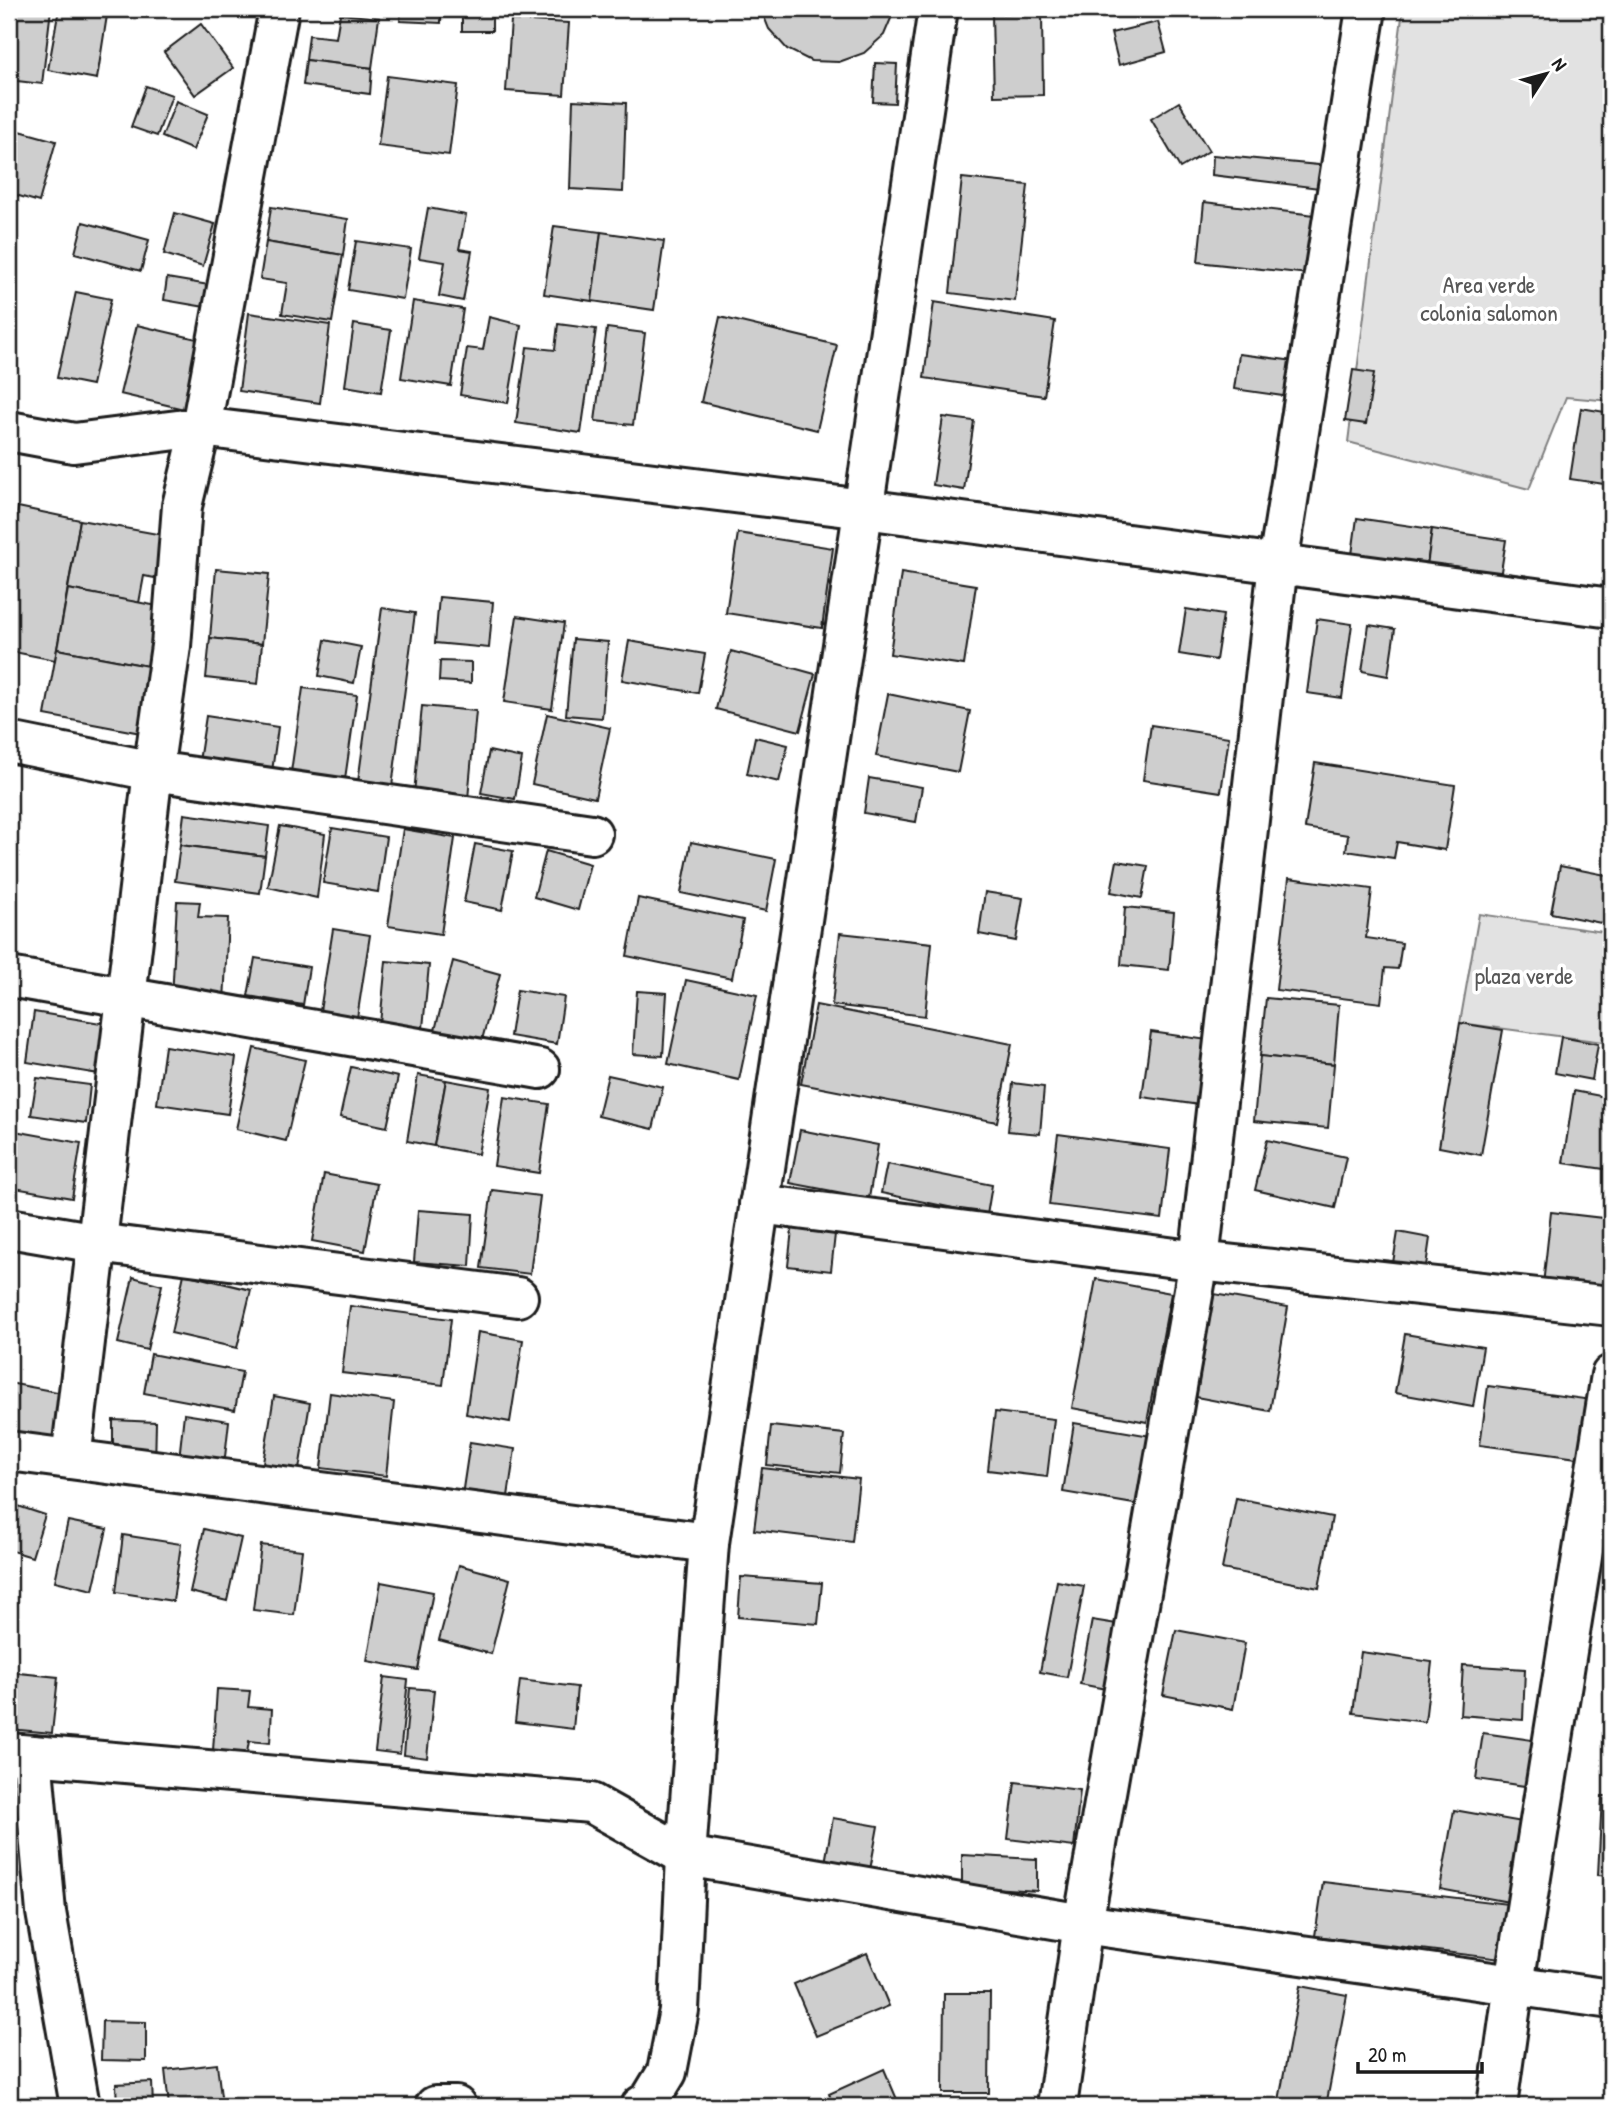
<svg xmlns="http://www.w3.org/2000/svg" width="1620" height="2115" font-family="'Patrick Hand',sans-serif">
  <rect width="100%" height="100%" fill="#fff"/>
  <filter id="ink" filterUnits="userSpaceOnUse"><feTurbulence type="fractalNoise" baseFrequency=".0143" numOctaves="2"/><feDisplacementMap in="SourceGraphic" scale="14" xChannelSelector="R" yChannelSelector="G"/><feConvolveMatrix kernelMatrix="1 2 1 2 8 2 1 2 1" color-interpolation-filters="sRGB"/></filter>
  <g filter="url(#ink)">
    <g fill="#e2e2e2" stroke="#7f7f7f" stroke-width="2">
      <polygon points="1403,9 1611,9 1611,401 1566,397 1529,489 1348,442"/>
      <polygon points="1479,914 1611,933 1611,1043 1460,1023"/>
    </g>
    <g fill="#cecece" stroke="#1c1c1c" stroke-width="2">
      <polygon points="9,9 51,9 42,84 9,80"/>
      <polygon points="59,9 108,9 97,79 48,70"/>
      <polygon points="401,9 441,9 441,23 400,21"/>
      <rect x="462" y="9" width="30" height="22"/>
      <polygon points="761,9 895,9 884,35 864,53 839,62 811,61 787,49 769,29"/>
      <polygon points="340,14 379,18 372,68 306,60 309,35 336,38"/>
      <polygon points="1042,14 1043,95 994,96 992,15"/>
      <polygon points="511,20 569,23 564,95 506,91"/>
      <polygon points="1158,22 1166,52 1119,65 1111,33"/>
      <polygon points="201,24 233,68 195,95 164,52"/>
      <polygon points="306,60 372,68 370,94 303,85"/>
      <polygon points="875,63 897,64 895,103 873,102"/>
      <polygon points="387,76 458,85 449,155 378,146"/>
      <polygon points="146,86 172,95 157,136 131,127"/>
      <polygon points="573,100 626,103 623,192 570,189"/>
      <polygon points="176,101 208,114 193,150 162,137"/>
      <polygon points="1179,102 1209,151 1180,168 1151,119"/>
      <polygon points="9,128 56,141 39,202 9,193"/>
      <polygon points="1213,155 1329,166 1327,189 1212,175"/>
      <polygon points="962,178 1028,185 1015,301 950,293"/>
      <polygon points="1204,202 1314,215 1308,274 1198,262"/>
      <polygon points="271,207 348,219 343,255 266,242"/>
      <polygon points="428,208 466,215 459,249 472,251 463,301 439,296 445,262 419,258"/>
      <polygon points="175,213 215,224 203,266 164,254"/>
      <polygon points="83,222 149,240 141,271 75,253"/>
      <polygon points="554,226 601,232 592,301 544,294"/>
      <polygon points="601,232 664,241 654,310 592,301"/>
      <polygon points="356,241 411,249 403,299 348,290"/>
      <polygon points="266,242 343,255 332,322 282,314 287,283 260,279"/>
      <polygon points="167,278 215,286 211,308 164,300"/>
      <polygon points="76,292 111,299 92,385 57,378"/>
      <polygon points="413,301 463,309 451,386 401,378"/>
      <polygon points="934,302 1055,321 1044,396 924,378"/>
      <polygon points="249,313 330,325 320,403 239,391"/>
      <polygon points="489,317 521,325 508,403 460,395 467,348 483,350"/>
      <polygon points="720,317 837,345 817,430 701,402"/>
      <polygon points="354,324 391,330 381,392 345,386"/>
      <polygon points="558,324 596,329 581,433 516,423 527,347 555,350"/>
      <polygon points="137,325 201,340 184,409 120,394"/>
      <polygon points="607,328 645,333 633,425 595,421"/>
      <polygon points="1239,354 1295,361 1290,397 1234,389"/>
      <polygon points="1353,370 1374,373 1366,424 1345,421"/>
      <polygon points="1581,408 1611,413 1611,485 1570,479"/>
      <polygon points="943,417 974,421 964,490 933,485"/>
      <polygon points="18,507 80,520 55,660 9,651 9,556"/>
      <polygon points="1357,518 1432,529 1426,573 1351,562"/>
      <polygon points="80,520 163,535 155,578 144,576 139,603 68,589"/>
      <polygon points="1432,529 1506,540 1499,584 1426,573"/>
      <polygon points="738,533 833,548 822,628 726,613"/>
      <polygon points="216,569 269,574 262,644 210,638"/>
      <polygon points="901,573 976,585 964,665 890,654"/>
      <polygon points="68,589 163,607 153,667 57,649"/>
      <polygon points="439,597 493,602 489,648 435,643"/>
      <polygon points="382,608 415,613 391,794 357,789"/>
      <polygon points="1186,609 1223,615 1216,660 1179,654"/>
      <polygon points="517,616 564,623 552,709 504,702"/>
      <polygon points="1317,619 1352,624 1342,698 1307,693"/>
      <polygon points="1369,625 1395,629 1388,676 1362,671"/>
      <polygon points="210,638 262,644 258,684 206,678"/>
      <polygon points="573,639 608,642 602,718 566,715"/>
      <polygon points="325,640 361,647 354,683 319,676"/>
      <polygon points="629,641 705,654 698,693 622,680"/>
      <polygon points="57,649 153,667 141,733 45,715"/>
      <polygon points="731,651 815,674 800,731 716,709"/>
      <polygon points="440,661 471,662 471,683 439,681"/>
      <polygon points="1611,673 1611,730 1602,728"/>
      <polygon points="303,688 357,695 344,786 290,779"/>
      <polygon points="888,694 970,711 958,772 876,756"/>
      <polygon points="422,706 476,711 468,799 414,794"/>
      <polygon points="547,714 610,728 595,798 532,784"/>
      <polygon points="206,716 278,727 271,779 198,768"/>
      <polygon points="1151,725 1229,737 1221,792 1143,780"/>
      <polygon points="755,737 788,745 779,782 747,774"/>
      <polygon points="489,751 522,758 515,799 481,793"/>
      <polygon points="1315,763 1455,785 1445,850 1397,842 1394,858 1346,851 1348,835 1305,828"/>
      <polygon points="869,778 922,787 916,822 864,813"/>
      <polygon points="184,814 269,826 265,856 180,845"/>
      <polygon points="280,826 325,834 317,898 268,887"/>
      <polygon points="332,828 386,837 378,892 323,883"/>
      <polygon points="403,829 455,838 441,934 388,926"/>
      <polygon points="691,842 776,859 766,911 681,893"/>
      <polygon points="475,844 513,851 502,910 464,902"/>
      <polygon points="180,845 265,856 260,893 175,881"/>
      <polygon points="546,851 590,864 578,910 534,897"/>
      <polygon points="1117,861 1148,866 1142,898 1111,892"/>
      <polygon points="1560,866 1611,876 1611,925 1551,913"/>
      <polygon points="1289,878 1372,889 1366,938 1402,943 1398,969 1385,968 1381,1003 1276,990"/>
      <polygon points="985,892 1023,898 1016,941 979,934"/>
      <polygon points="638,898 743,920 732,978 627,956"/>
      <polygon points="177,901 200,902 198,917 228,918 224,1003 172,999"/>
      <polygon points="1125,907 1174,912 1169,970 1121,965"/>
      <polygon points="333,929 370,935 357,1018 320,1011"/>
      <polygon points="840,933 932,943 925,1016 832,1005"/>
      <polygon points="255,958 309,967 303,1005 248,996"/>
      <polygon points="386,961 429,965 423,1028 380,1024"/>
      <polygon points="453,961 500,974 480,1047 434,1034"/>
      <polygon points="686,980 757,995 739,1080 668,1064"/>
      <polygon points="517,990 564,997 557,1044 510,1036"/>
      <polygon points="637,991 667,993 663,1056 633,1054"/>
      <polygon points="1266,998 1339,1005 1334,1064 1260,1056"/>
      <polygon points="816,1005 1012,1044 997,1122 801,1084"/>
      <polygon points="34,1012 107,1024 99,1074 27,1062"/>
      <polygon points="1460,1023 1503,1030 1481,1155 1439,1147"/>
      <polygon points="1151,1032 1208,1040 1200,1105 1142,1097"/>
      <polygon points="1561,1037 1598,1044 1592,1080 1555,1073"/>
      <polygon points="165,1046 236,1057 228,1114 157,1104"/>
      <polygon points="254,1048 305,1060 286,1141 236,1129"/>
      <polygon points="1260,1056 1334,1064 1328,1128 1254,1121"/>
      <polygon points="351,1067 398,1077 387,1127 340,1117"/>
      <polygon points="418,1075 446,1080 434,1146 407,1141"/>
      <polygon points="608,1075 663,1087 653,1129 598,1116"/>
      <polygon points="37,1078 90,1085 86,1123 31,1115"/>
      <polygon points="446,1080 490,1088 478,1154 434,1146"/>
      <polygon points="1013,1083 1044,1087 1040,1134 1008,1131"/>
      <polygon points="1574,1091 1611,1098 1611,1170 1563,1163"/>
      <polygon points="504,1097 549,1104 539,1173 494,1166"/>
      <polygon points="9,1130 81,1143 72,1198 9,1187"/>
      <polygon points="800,1130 878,1145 869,1198 790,1183"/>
      <polygon points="1058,1134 1170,1149 1162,1219 1049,1205"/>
      <polygon points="1267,1140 1346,1157 1335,1208 1255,1190"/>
      <polygon points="887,1164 992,1185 987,1215 881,1193"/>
      <polygon points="324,1174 377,1184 365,1251 312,1241"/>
      <polygon points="492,1190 540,1196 530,1274 481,1268"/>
      <polygon points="418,1210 473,1214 470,1266 414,1262"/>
      <polygon points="1551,1212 1611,1219 1611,1254 1605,1302 1542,1294"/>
      <polygon points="793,1220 836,1225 831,1271 788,1266"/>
      <polygon points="1398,1232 1430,1238 1424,1280 1391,1275"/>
      <polygon points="184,1274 251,1290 237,1348 171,1333"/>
      <polygon points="133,1277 162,1285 147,1350 118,1343"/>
      <polygon points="1096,1279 1171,1293 1147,1422 1072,1408"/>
      <polygon points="1214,1294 1288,1307 1270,1411 1196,1397"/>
      <polygon points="350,1306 451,1319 443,1385 342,1373"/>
      <polygon points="478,1332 523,1340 510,1422 466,1414"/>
      <polygon points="1405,1334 1483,1347 1473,1407 1395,1393"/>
      <polygon points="151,1354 242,1372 235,1410 144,1393"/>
      <polygon points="9,1383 63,1393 54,1445 9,1437"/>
      <polygon points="1488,1386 1592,1400 1585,1459 1480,1445"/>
      <polygon points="330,1393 394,1402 386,1476 321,1468"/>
      <polygon points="274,1396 310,1403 297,1482 261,1475"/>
      <polygon points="995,1412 1054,1419 1047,1477 988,1470"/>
      <polygon points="184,1414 229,1421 224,1466 179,1459"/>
      <polygon points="113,1420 156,1422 155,1466 113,1460"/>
      <polygon points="1074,1423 1151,1436 1140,1505 1063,1492"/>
      <polygon points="771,1426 844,1434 840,1473 767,1465"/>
      <polygon points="470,1442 515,1449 506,1510 461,1502"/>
      <polygon points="762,1468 859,1479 852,1542 754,1530"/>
      <polygon points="1236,1498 1332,1517 1319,1588 1222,1569"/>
      <polygon points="9,1503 45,1515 32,1557 9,1550"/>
      <polygon points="68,1521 107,1529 93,1590 55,1581"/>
      <polygon points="204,1529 241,1538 227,1601 190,1592"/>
      <polygon points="123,1535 181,1544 173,1601 116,1592"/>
      <polygon points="261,1545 302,1550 294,1615 253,1610"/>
      <polygon points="459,1565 510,1579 491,1654 439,1640"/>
      <polygon points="741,1577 822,1583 818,1624 738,1617"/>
      <polygon points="1057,1581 1084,1586 1067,1677 1040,1672"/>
      <polygon points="381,1582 433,1592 418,1670 367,1661"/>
      <polygon points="1092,1620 1123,1625 1111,1690 1080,1684"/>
      <polygon points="1176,1630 1245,1643 1233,1709 1163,1695"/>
      <polygon points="1361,1652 1432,1662 1425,1722 1353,1713"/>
      <polygon points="1463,1665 1525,1669 1523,1720 1460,1715"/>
      <polygon points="9,1672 58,1677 52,1733 9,1729"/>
      <polygon points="384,1677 408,1680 400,1754 375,1751"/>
      <polygon points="520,1680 577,1687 573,1729 515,1722"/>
      <polygon points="410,1688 434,1690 427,1758 404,1755"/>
      <polygon points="217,1689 250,1691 248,1707 272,1709 270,1743 249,1741 247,1753 213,1751"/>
      <polygon points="1611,1703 1611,1741 1604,1740"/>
      <polygon points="1483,1733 1539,1741 1532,1787 1476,1779"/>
      <polygon points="1015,1782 1080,1790 1074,1847 1008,1839"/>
      <polygon points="1602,1796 1611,1796 1611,1876 1598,1875"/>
      <polygon points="1454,1810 1528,1823 1514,1903 1440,1889"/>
      <polygon points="833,1818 878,1826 870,1870 825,1863"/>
      <polygon points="962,1855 1037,1859 1037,1891 962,1886"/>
      <polygon points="1323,1882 1508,1904 1501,1959 1315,1936"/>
      <polygon points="867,1953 889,2006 816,2036 794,1984"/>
      <polygon points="1300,1986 1347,1995 1326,2106 1278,2106"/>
      <polygon points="944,1993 990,1993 989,2093 943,2093"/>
      <polygon points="102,2021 146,2022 146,2061 101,2060"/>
      <polygon points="217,2064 222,2105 169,2106 165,2070"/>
      <polygon points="884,2069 899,2104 895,2106 834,2106 829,2094"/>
      <polygon points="152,2082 153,2106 117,2106 116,2084"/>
    </g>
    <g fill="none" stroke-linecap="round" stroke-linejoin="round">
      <defs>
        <g id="minor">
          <polyline points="9,431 74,443 201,427 864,509 1611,608"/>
          <polyline points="9,742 153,771 592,834"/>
          <polyline points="9,977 540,1069"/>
          <polyline points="759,1204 1199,1261 1611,1306"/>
          <polyline points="9,1228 97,1243 518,1297"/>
          <polyline points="9,1451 709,1543"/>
          <polyline points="71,1459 153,771 171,646 182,506 201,427 279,9"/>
          <polyline points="9,1753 591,1803 686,1856 1083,1924 1611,1999"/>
          <polyline points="32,1755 46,1912 80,2106"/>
          <polyline points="435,2106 456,2106"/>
          <polyline points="641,2106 650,2100 667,2072 679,2010 686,1856 709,1543 938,9"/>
          <polyline points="1057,2106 1083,1924 1199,1261 1278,564 1366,9"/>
          <polyline points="1497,2106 1514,1984 1611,1375"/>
        </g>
      </defs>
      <use href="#minor" stroke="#1c1c1c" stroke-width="44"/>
      <use href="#minor" stroke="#fff" stroke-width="38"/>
    </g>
  </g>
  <g text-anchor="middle" stroke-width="7" stroke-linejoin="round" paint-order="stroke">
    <g font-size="24" fill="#575757" stroke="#fff">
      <text x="1489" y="293">Area verde<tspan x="1489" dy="28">colonia salomon</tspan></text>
      <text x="1524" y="984">plaza verde</text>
    </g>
  </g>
  <rect width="1620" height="2115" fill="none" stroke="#fff" stroke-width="35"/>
  <rect x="18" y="18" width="1585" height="2080" fill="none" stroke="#1c1c1c" stroke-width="2.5" filter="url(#ink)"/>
  <g transform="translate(1546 74) rotate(54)" stroke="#ffffff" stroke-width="5" paint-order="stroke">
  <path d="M0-5L12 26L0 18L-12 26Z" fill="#1c1c1c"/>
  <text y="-10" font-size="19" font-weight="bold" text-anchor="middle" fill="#1c1c1c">N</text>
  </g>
  <path d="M1358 2062v10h124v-10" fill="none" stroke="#1c1c1c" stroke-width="3.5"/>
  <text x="1368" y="2062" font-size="21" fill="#1c1c1c" stroke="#ffffff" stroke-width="5" paint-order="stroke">20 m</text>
</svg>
